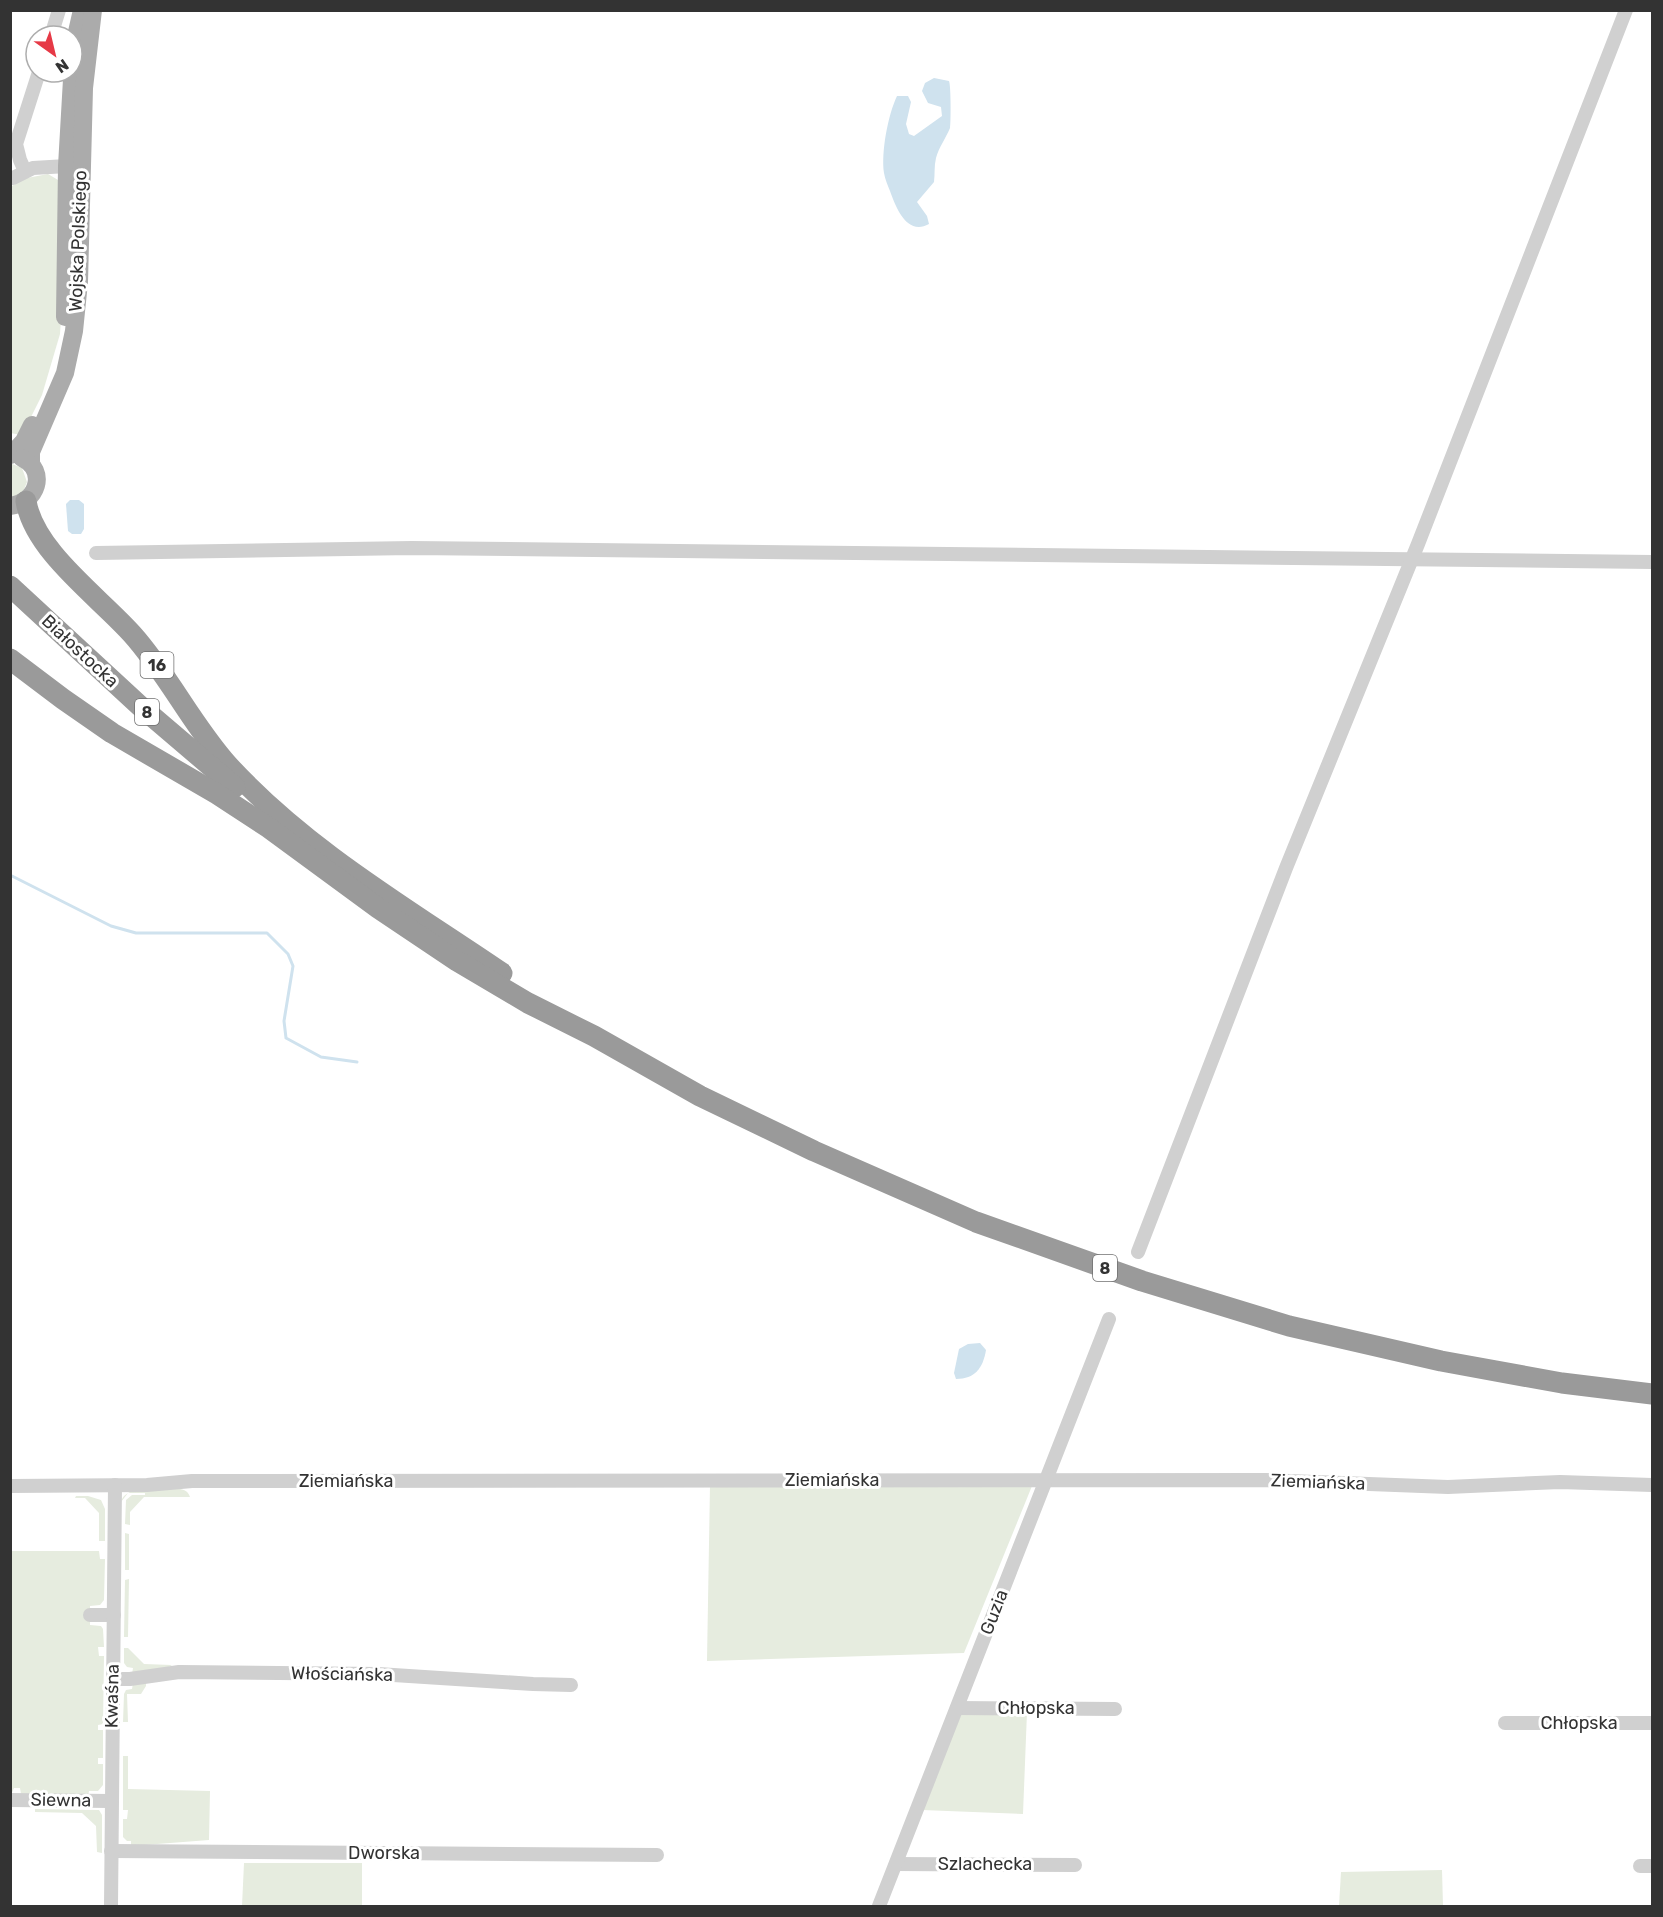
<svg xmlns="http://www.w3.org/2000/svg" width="1663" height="1917" font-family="Rubik,sans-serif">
  <rect width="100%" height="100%" fill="#fff"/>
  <g fill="#e6ecdf">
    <polygon points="48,174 58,180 62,304 60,334 42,395 22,435 10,433 10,187 27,178"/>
    <polygon points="10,463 22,468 27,482 23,492 10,499"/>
    <polygon points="710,1485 1032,1486 964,1653 707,1661"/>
    <path d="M164,1489C174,1489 187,1486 190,1497H144L130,1512V1525L125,1524L126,1500L132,1495H145V1493H128L121,1502C125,1486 150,1490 164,1489Z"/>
    <polygon points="76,1496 88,1496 101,1500 105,1509 105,1541 99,1541 99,1513 85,1498 75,1498"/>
    <polygon points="125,1533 129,1534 129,1570 125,1570"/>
    <polygon points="11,1551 99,1551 100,1559 105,1559 104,1600 100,1605 90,1606 90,1625 101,1626 103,1629 104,1647 98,1647 99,1656 104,1656 103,1724 98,1725 98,1730 103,1730 103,1758 98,1758 98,1764 103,1764 103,1785 98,1791 89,1791 88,1796 21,1794 20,1788 14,1788 11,1795"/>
    <polygon points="129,1579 128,1637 124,1637 125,1580"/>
    <polygon points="124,1648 128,1648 144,1664 172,1665 165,1669 132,1674 133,1668 127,1667 124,1663"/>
    <polygon points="133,1683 146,1683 146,1686 141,1694 127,1694 128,1722 123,1722 124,1694 126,1690 132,1689"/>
    <polygon points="962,1712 1027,1712 1023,1814 922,1810"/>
    <polygon points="123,1756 128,1756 128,1789 210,1791 209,1840 131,1846 131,1841 127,1841 123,1837 123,1819 127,1819 128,1810 123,1810"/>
    <polygon points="35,1809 99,1810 102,1815 102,1853 97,1852 96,1826 82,1813 35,1812"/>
    <polygon points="244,1863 362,1863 362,1906 242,1906"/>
    <polygon points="1442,1870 1443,1906 1339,1906 1341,1872"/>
  </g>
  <g fill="#cfe2ee">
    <path d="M934,78L949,81C951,85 951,124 950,128C946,138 939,147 936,158C934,166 935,174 934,182L917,202L927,216L929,224C907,236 896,208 890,191C888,186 885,179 884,173C881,152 888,115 897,96H908L911,102L906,124L909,134L914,136L942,116L941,107L928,103L922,91L925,83Z"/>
    <polygon points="70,500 79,500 84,504 84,529 81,534 72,534 68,531 66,504"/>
    <path d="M980,1343L986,1350C983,1368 975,1379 956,1379L954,1373L959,1349L968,1344Z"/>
  </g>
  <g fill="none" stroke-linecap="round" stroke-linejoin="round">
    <polyline stroke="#cfe2ee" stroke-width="3" points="10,875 111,926 136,933 267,933 288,954 293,966 284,1021 286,1038 321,1057 357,1062"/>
    <g stroke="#d0d0d0" stroke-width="14">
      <polyline points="51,36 59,10"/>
      <polyline points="25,171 20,160 16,144 39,72"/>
      <polyline points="13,178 33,168 67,166"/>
      <polyline points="96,553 412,548 1652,562"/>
      <polyline points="1138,1252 1286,868 1418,544 1626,10"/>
      <polyline points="10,1486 147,1485 192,1481 1266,1480 1448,1487 1560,1482 1652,1485"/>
      <polyline points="90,1615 114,1615"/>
      <polyline points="113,1679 130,1679 179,1672 378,1674 533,1684 571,1685"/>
      <polyline points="957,1708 1115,1709"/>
      <polyline points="1505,1723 1652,1723"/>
      <polyline points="10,1800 111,1801"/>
      <polyline points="111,1851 657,1855"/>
      <polyline points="896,1864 1075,1865"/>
      <polyline points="1640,1866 1652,1866"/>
      <polyline points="111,1906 115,1485"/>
      <polyline points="879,1906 1109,1319"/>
    </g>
    <g stroke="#ababab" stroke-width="18">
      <polyline points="65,317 67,166 73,62 74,45 82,10"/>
      <polyline points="11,455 24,441 32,425"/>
      <polyline points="31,464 31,452 65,373 74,331 79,282 84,88 93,10"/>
      <path d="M10,506C37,503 48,471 22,458"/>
    </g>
    <g stroke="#9a9a9a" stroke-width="21">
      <path d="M26,501C34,551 99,597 132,634C168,674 192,725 228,765C306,850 408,909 502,973"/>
      <polyline points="10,586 140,706 235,787"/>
      <polyline points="10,659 63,699 112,733 217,794 269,828 378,908 457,961 528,1003 594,1036 700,1096 814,1151 976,1222 1142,1281 1289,1326 1441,1361 1562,1383 1652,1394"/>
    </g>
  </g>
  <g text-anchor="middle" stroke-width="6" stroke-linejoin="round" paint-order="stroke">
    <g fill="#fff" stroke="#707070" stroke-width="1.5">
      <rect x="140.5" y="652" width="33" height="26" rx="4.5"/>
      <rect x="135" y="699" width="24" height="26" rx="4.5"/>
      <rect x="1093" y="1255" width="24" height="26" rx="4.5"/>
    </g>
    <g font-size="16" font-weight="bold" fill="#333">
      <text x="157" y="671">16</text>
      <text x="147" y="718">8</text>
      <text x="1105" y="1274">8</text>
    </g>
    <g font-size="18" fill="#333" stroke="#fff">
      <text transform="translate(78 241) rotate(-88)" y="6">Wojska Polskiego</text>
      <text transform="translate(80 651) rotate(43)" y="6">Białostocka</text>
      <text x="832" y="1486">Ziemiańska</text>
      <text x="346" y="1487">Ziemiańska</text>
      <text transform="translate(1318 1482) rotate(2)" y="6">Ziemiańska</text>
      <text transform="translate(994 1612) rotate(-69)" y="6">Guzia</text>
      <text transform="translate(342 1674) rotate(1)" y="6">Włościańska</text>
      <text transform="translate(112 1696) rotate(-89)" y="6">Kwaśna</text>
      <text x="1036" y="1714">Chłopska</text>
      <text x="1579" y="1729">Chłopska</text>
      <text transform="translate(61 1800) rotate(1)" y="6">Siewna</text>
      <text x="384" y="1859">Dworska</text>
      <text x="985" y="1870">Szlachecka</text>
    </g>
  </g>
  <rect width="1663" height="1917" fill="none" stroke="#333333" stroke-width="24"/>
  <g transform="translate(54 54) rotate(146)"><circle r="28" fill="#ffffff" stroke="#adadad" stroke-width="1.5"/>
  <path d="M0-4.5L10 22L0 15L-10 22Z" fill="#e63946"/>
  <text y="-9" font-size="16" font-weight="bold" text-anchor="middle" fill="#333333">N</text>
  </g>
</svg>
